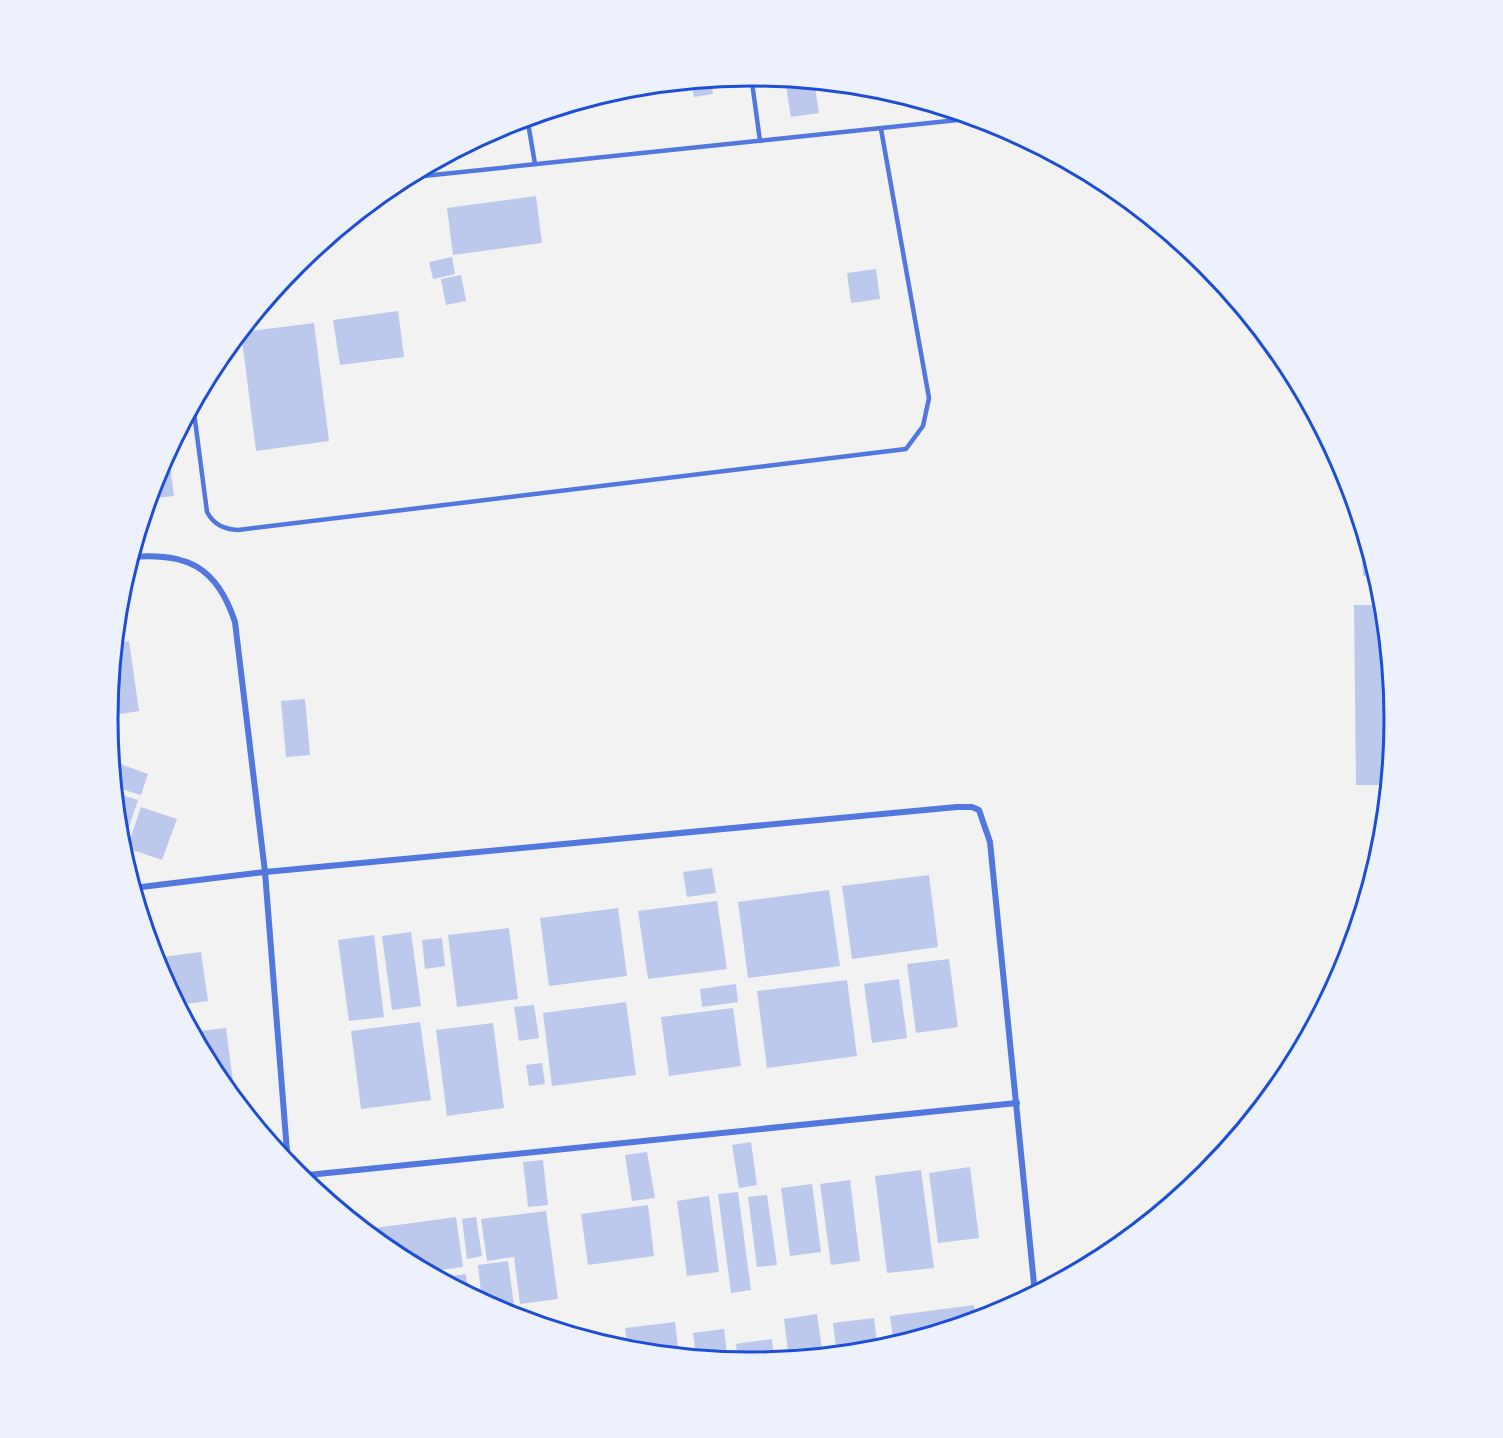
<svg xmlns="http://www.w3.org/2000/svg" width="1503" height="1438" font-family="'PT Sans Narrow',sans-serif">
  <rect width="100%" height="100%" fill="#f2f2f2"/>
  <g fill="#bdc9ec">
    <polygon points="711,79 713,94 694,97 691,82"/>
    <polygon points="814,81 819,113 791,117 786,86"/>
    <polygon points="536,196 542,243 453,255 447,208"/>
    <polygon points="452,257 455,274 433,279 429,262"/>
    <polygon points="876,269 880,299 851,303 847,273"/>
    <polygon points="461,275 466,301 446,305 441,279"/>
    <polygon points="398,311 404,357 340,365 333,320"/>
    <polygon points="314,323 329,441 256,451 241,332"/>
    <polygon points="168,451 174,496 148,499 157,472"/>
    <polygon points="1361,544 1368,544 1378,575 1363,576"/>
    <polygon points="1354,605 1384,605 1395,719 1389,785 1356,785"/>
    <polygon points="129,641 139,711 108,716 115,643"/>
    <polygon points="305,699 310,755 286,757 281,701"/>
    <polygon points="112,761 148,774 141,795 114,787"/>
    <polygon points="115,793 138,800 121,850 120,844"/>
    <polygon points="141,807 177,819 162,860 127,848"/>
    <polygon points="712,868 716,893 687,897 683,872"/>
    <polygon points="929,875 938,947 852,959 842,886"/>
    <polygon points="829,890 840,966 748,978 738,902"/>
    <polygon points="717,901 727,969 648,979 638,911"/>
    <polygon points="618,908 627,976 549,986 540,918"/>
    <polygon points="509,928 518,999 457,1007 448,935"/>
    <polygon points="411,932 421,1006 392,1010 382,936"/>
    <polygon points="374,935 384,1017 349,1021 338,940"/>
    <polygon points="442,938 445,966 425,969 422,940"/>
    <polygon points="201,952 208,1001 178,1005 154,958"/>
    <polygon points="949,959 958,1027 916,1033 907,964"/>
    <polygon points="899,979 907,1038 872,1043 864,984"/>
    <polygon points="847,980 857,1056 767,1068 757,991"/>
    <polygon points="736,984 738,1002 702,1007 700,989"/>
    <polygon points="626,1002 636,1075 552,1086 543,1013"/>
    <polygon points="534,1005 539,1038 519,1041 514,1007"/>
    <polygon points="733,1008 741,1066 669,1076 661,1017"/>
    <polygon points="420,1022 431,1100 361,1109 351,1031"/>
    <polygon points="493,1023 504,1108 447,1116 436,1030"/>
    <polygon points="226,1028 233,1082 222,1084 216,1076 192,1032"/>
    <polygon points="542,1063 545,1084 529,1086 526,1065"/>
    <polygon points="239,1089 241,1107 227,1091"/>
    <polygon points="751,1142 757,1185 739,1188 732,1145"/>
    <polygon points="647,1152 655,1198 632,1201 625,1155"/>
    <polygon points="543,1160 548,1205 528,1207 523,1162"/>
    <polygon points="970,1167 979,1238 938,1243 929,1173"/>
    <polygon points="921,1170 934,1268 887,1273 875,1176"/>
    <polygon points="850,1180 860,1261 831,1265 820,1184"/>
    <polygon points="812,1184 821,1252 790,1256 781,1188"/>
    <polygon points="738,1192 751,1290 731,1293 718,1194"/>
    <polygon points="767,1195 777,1265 757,1267 748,1197"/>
    <polygon points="709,1196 719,1272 687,1276 677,1201"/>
    <polygon points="648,1205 654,1256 588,1265 581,1214"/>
    <polygon points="546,1211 558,1299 520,1304 514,1257 487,1261 481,1219"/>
    <polygon points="456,1217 463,1267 426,1272 415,1266 413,1253 395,1255 376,1240 375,1228"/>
    <polygon points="476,1217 482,1256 467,1259 462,1219"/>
    <polygon points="508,1261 514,1305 494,1308 482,1302 478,1265"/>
    <polygon points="466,1274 468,1294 437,1278"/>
    <polygon points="974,1305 976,1321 894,1346 890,1316"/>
    <polygon points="817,1314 823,1356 789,1359 784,1319"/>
    <polygon points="874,1318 878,1350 837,1355 833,1323"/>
    <polygon points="675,1322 679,1356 628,1351 625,1328"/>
    <polygon points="724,1329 728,1361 696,1358 693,1333"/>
    <polygon points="772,1339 774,1361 752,1363 738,1362 736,1344"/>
  </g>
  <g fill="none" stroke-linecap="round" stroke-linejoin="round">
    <g stroke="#5277de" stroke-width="4.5">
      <polyline points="751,75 760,141"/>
      <polyline points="527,117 535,164"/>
      <polyline points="404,178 977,118"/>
      <path d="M193,405L207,512C214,525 224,529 238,530L906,449L923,426L929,398L881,129"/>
    </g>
    <g stroke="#5277de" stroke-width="6">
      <path d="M131,557C187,552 217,567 235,622L265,872L288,1164"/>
      <polyline points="133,888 265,872 957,807 972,807 979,810 990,842 1035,1294"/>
      <polyline points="298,1176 1017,1103"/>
    </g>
  </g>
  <path d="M0 0H1503V1438H0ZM118 719a633 633 0 1 1 1266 0a633 633 0 1 1-1266 0Z" fill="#edf1fc" fill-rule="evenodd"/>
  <path fill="none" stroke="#1d4ed8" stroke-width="3" d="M118 719a633 633 0 1 1 1266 0a633 633 0 1 1-1266 0Z"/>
</svg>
